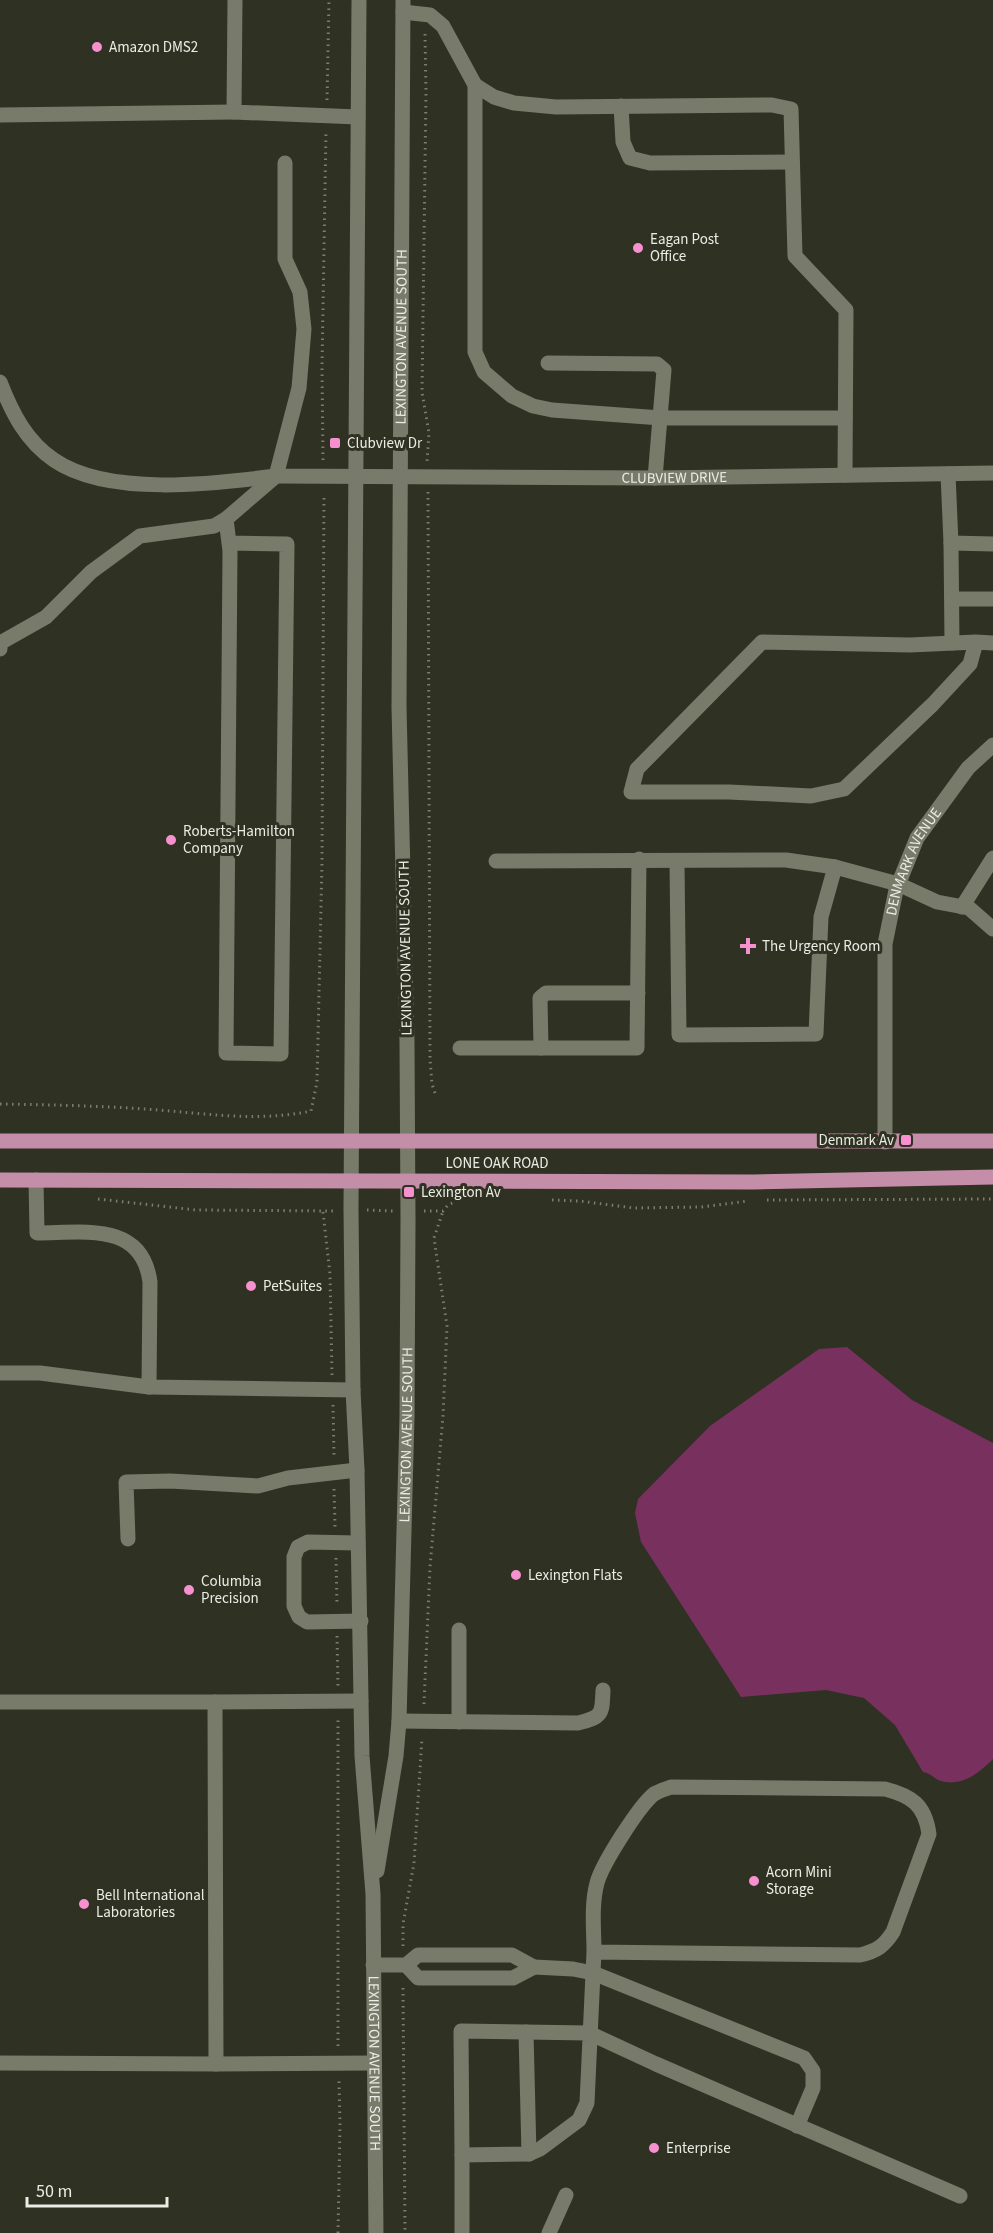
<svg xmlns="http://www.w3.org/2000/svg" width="993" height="2233" font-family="'Source Sans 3',sans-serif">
  <rect width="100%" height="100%" fill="#2f3123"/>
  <path fill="#78315f" d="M847,1347L912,1400L993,1443V1759C979,1773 962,1787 941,1781C934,1779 931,1773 923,1772L895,1725L864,1698L826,1690L741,1697L641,1542L635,1513L638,1499L710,1426L819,1349Z"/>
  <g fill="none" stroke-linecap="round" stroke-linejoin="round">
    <g stroke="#7c7e73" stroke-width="3" stroke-dasharray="1.5 4.5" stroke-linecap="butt">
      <polyline points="425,34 426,92 422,392 429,433 427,462"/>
      <polyline points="327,100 329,0"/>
      <polyline points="323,460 322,368 326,131"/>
      <polyline points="428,492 430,1059 432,1084 435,1093"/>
      <path d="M0,1104C57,1105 113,1106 170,1111C216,1115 265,1121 311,1111L317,1082L322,862L324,494"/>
      <polyline points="98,1199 196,1210 336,1211"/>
      <polyline points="552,1200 579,1201 634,1208 701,1207 748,1201"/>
      <polyline points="767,1200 993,1199"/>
      <polyline points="367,1210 393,1211"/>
      <polyline points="424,1211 443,1211 448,1205 461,1199"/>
      <polyline points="323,1212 330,1274 332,1375"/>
      <polyline points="333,1405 334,1455"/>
      <polyline points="334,1489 335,1527"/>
      <polyline points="336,1558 337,1605"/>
      <polyline points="337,1636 338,1686"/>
      <polyline points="424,1704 430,1567 443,1416 447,1326 434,1238 443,1211"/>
      <polyline points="403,1946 403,1924 414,1863 422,1738"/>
      <polyline points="403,1988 405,2233"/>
      <polyline points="338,2046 338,1717"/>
      <polyline points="338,2233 340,2126 339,2080"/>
    </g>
    <g stroke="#787a6a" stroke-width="15">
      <polyline points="235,0 234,112 358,117"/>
      <path id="s1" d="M359,0L351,1209L353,1390L357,1470L362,1756L373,1894L376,2233"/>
      <polyline points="403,12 430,15 443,26 475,85 475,352 484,372 512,396 533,406 552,410 661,418 845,418"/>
      <polyline points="475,85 494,97 514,103 556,107 772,105 791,109 795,256 846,310 845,475"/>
      <polyline points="621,106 623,142 630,158 650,163 792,162"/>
      <polyline points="0,115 234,112"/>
      <path id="s2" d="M285,163V259L300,292L304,329L299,388L276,476L655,478L993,473"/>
      <polyline points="548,363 657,364 664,370 655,478"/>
      <path d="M0,382C12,413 26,441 54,460C108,497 213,484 276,476"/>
      <polyline points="948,474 951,543 952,643"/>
      <polyline points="229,543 287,544 281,1054 226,1053 230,551 226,519 276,476"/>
      <polyline points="951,543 993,544"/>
      <polyline points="952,599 993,599"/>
      <polyline points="976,642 970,664 933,704 844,789 811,796 729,792 631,792 637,769 762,642 910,645 976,642 993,643"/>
      <polyline points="0,649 0,643 46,617 91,572 140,536 214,526 226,519"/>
      <polyline points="496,861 786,860 835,867 898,884 937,902 969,908 993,929"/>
      <polyline points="677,862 679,1035 816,1034 821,917 835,867"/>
      <polyline points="962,907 993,858"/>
      <polyline points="460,1048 637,1048 639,859"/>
      <polyline points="541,1048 540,998 546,993 638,993"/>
      <path id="s3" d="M885,1142V944L896,890L917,838L968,768L993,745"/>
      <path d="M36,1180L37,1233C83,1233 142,1221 150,1282L149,1387L353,1390"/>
      <polyline points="0,1373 40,1373 149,1387"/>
      <polyline points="128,1539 126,1482 170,1481 258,1486 288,1478 357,1470"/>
      <polyline points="358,1543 308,1542 298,1547 294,1557 294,1606 299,1617 307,1622 361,1621"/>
      <polyline points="361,1701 215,1702 216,2064 374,2063"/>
      <polyline points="0,1702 215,1702"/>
      <path d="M399,1721L578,1723C603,1717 602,1714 603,1690"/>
      <polyline points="459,1722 459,1630"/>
      <path id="s4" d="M377,1871L396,1756L399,1721L407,1416L408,1220L407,1042L399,707L403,0"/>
      <path d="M594,1952C594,1930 591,1905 597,1883C602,1864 639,1806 654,1794C659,1791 666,1789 671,1787L885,1789C912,1796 925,1805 929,1834L893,1932C884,1946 877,1951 860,1955L594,1952L593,1973L804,2058L813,2071V2088L797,2126"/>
      <polyline points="373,1965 406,1965 418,1955 512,1955 534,1967 513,1978 418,1978 406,1965"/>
      <polyline points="534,1967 573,1969 593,1973 587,2103 579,2120 540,2149 529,2154 462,2155 461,2031 589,2033 656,2064 960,2196"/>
      <polyline points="526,2032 529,2154"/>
      <polyline points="0,2063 216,2064"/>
      <polyline points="462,2155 462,2233"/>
      <polyline points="549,2233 566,2195"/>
    </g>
    <g stroke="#c48da8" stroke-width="15">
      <polyline points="0,1141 993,1141"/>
      <polyline points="0,1180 754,1182 993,1177"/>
    </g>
  </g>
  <g fill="#f690cf" stroke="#2f3123" stroke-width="2">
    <circle cx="97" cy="47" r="6"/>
    <circle cx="638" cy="248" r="6"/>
    <rect x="329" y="437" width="12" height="12" rx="3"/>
    <circle cx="171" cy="840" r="6"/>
    <path d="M745 937h6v6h6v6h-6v6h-6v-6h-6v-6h6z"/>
    <rect x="900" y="1134" width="12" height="12" rx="3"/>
    <rect x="403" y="1186" width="12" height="12" rx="3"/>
    <circle cx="251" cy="1286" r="6"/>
    <circle cx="516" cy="1575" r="6"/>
    <circle cx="189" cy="1590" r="6"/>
    <circle cx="754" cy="1881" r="6"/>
    <circle cx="84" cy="1904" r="6"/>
    <circle cx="654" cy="2148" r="6"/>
  </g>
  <g text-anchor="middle" stroke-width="6" stroke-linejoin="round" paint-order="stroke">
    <g font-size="15" fill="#ebece4" stroke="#2f3123" text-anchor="start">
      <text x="109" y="52">Amazon DMS2</text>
      <text x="650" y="244">Eagan Post<tspan x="650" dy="17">Office</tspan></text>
      <text x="347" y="448">Clubview Dr</text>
      <text x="183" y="836">Roberts-Hamilton<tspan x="183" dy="17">Company</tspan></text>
      <text x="762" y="951">The Urgency Room</text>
      <text x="894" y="1145" text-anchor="end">Denmark Av</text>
      <text x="421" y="1197">Lexington Av</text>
      <text x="263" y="1291">PetSuites</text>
      <text x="528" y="1580">Lexington Flats</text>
      <text x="201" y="1586">Columbia<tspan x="201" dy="17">Precision</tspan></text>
      <text x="766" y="1877">Acorn Mini<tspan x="766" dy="17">Storage</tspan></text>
      <text x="96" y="1900">Bell International<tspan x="96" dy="17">Laboratories</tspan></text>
      <text x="666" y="2153">Enterprise</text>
    </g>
    <g font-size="15" fill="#ebece4" stroke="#2f3123">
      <text dy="5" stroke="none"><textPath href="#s4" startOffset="1536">LEXINGTON AVENUE SOUTH</textPath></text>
      <text dy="5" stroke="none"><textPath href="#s2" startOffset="718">CLUBVIEW DRIVE</textPath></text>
      <text dy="5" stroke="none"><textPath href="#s3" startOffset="286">DENMARK AVENUE</textPath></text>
      <text transform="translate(405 948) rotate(-91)" y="5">LEXINGTON AVENUE SOUTH</text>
      <text x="497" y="1168">LONE OAK ROAD</text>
      <text dy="5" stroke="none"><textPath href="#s4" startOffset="438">LEXINGTON AVENUE SOUTH</textPath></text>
      <text dy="5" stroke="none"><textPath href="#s1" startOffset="2064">LEXINGTON AVENUE SOUTH</textPath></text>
    </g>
  </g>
  <path d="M27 2197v9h140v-9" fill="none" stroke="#ebece4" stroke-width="3"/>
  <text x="36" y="2197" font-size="18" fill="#ebece4" stroke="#2f3123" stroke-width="4.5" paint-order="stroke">50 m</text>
</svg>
